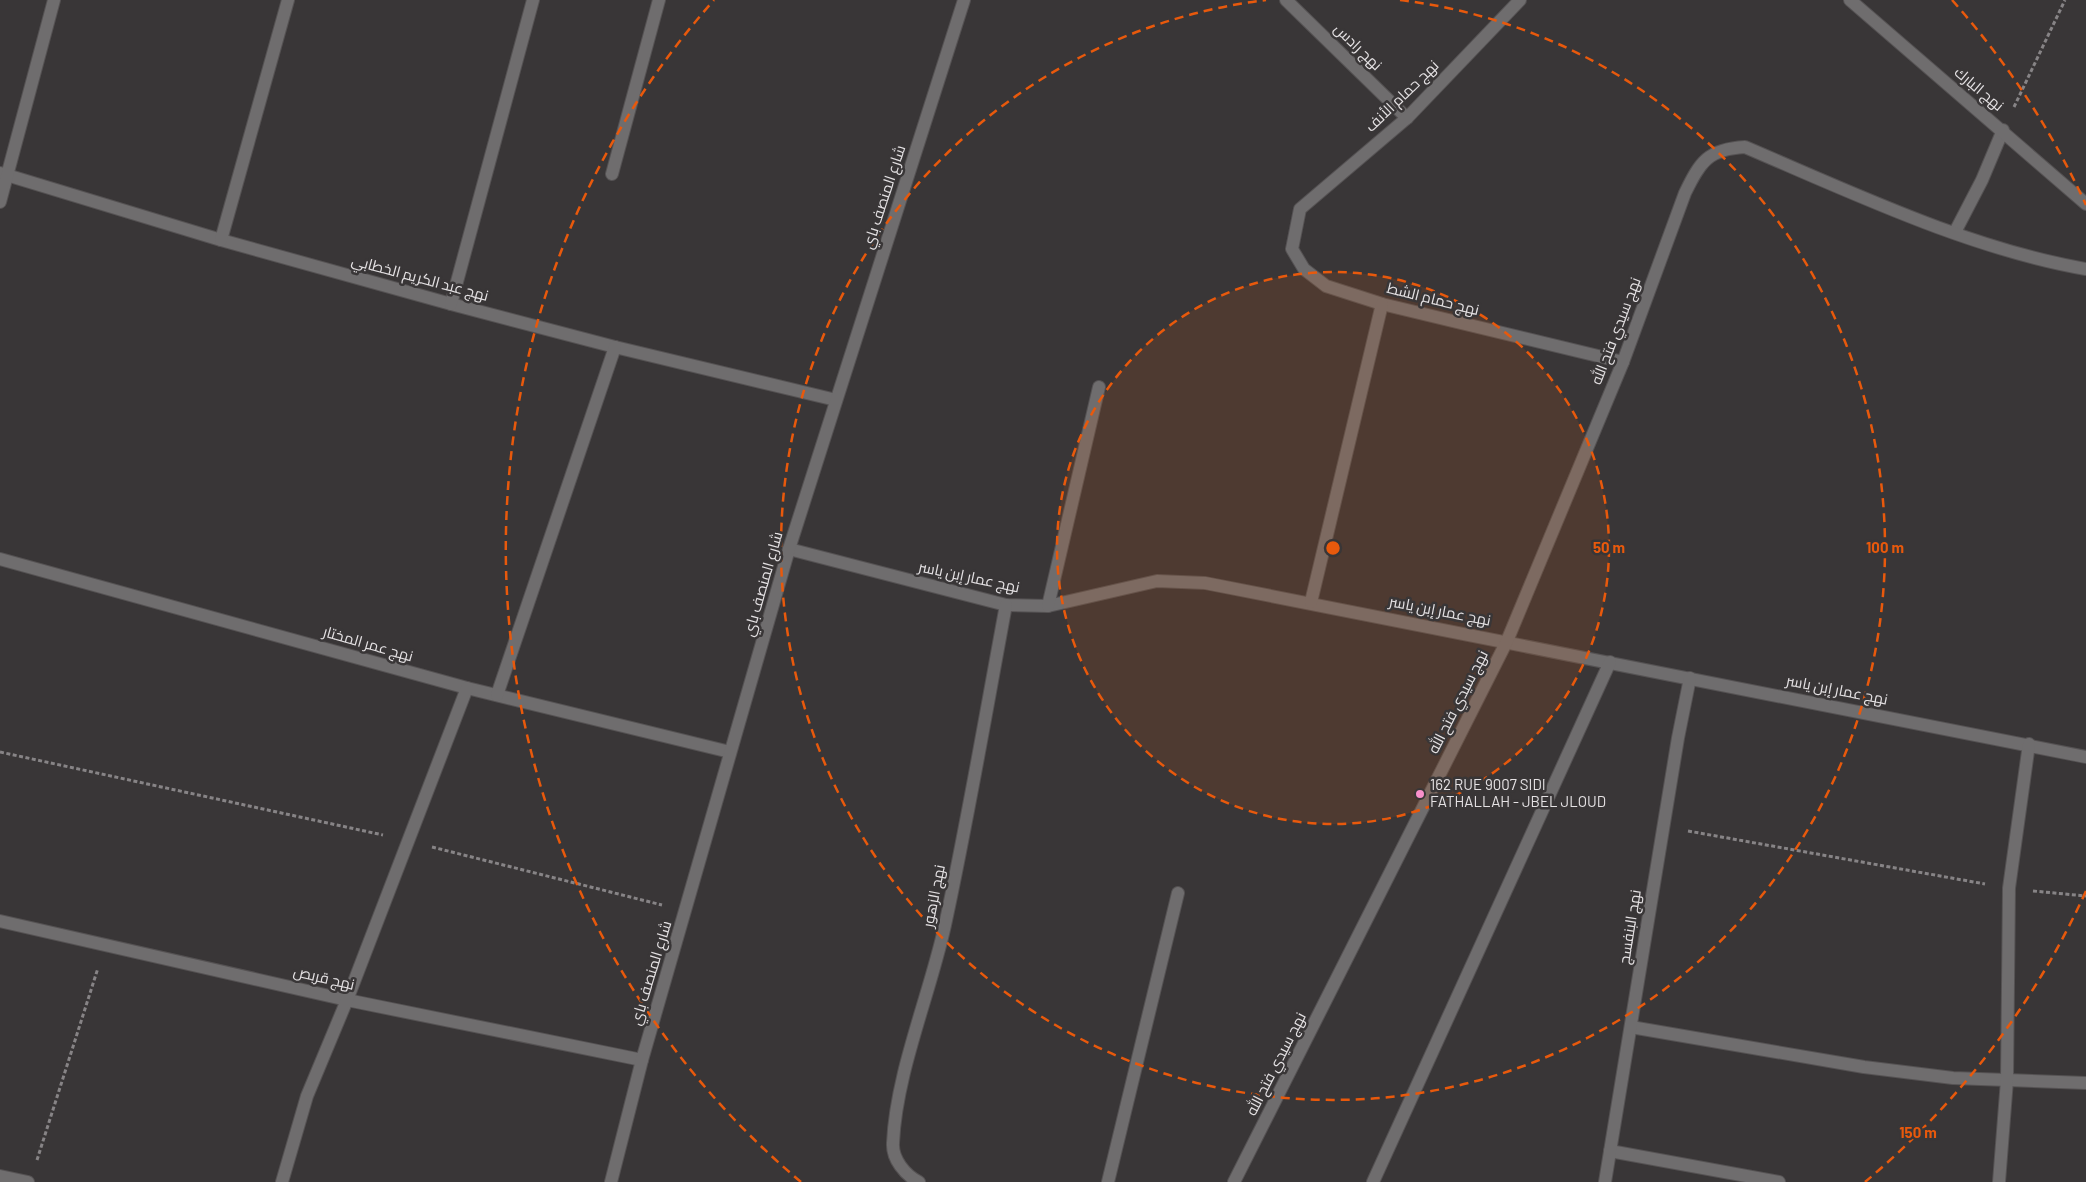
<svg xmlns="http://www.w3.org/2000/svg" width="2086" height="1182" font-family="Barlow,Cairo,sans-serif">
  <rect width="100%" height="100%" fill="#393637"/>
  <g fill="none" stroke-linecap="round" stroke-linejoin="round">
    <defs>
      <g id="minor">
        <polyline points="1286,0 1407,118"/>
        <polyline points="1520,0 1407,118 1300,209 1292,249 1304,269 1326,286 1382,304 1623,362"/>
        <polyline points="0,173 221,240 451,304 615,347 836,400"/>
        <polyline points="612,174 659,0"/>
        <polyline points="0,202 54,0"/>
        <polyline points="1955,232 1982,180 2003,130"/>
        <polyline points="221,240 288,0"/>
        <polyline points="451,304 533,0"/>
        <polyline points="789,549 1006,605 1048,606 1157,581 1205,583 2086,757"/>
        <polyline points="0,559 467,688 730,752"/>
        <polyline points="1311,602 1382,304"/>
        <polyline points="1048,606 1099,387"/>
        <polyline points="497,695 615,347"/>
        <polyline points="0,921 347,1000 642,1060"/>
        <polyline points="1631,1027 1864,1067 1953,1078 2086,1083"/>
        <polyline points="1610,1151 1779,1182"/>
        <polyline points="0,1176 28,1182"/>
        <polyline points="282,1182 307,1096 347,1000 467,688"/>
        <path d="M919,1182C905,1175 892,1159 893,1143C896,1073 930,994 945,925C968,819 986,712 1006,605"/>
        <polyline points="1108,1182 1178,893"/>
        <path d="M1234,1182L1507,641L1623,362L1685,193C1700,162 1708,149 1745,147C1853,193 1970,249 2086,269"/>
        <polyline points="1373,1182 1610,662"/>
        <polyline points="1605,1182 1678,738 1690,678"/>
        <polyline points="1999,1182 2007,1080 2009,888 2029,744"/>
      </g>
      <g id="tertiary">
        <polyline points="1850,0 2086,204"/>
        <polyline points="611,1182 642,1060 789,549 964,0"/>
      </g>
    </defs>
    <use href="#minor" stroke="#555253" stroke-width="14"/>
    <use href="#tertiary" stroke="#555253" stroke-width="14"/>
    <g stroke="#878486" stroke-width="3" stroke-dasharray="4 2.5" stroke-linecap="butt">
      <polyline points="2014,107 2065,0"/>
      <polyline points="0,752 383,835"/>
      <polyline points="1688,831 1985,884"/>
      <polyline points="432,847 662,905"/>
      <polyline points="2033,891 2086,896"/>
      <polyline points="37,1160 98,968"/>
    </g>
    <use href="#minor" stroke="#6f6d6e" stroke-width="12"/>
    <use href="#tertiary" stroke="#6f6d6e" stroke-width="12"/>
  </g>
  <circle cx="1333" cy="548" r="276" fill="#e8590c" fill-opacity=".12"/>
  <g fill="none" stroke="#e8590c" stroke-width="2.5" stroke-dasharray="9 6">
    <circle cx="1333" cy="548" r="276"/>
    <path d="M1400 0A552 552 0 1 1 1266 0"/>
    <path d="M2086 891A827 827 0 0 1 1865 1182M801 1182A827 827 0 0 1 714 0M1952 0A827 827 0 0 1 2086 205"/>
  </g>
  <circle fill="#f890cb" stroke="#393637" stroke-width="2" cx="1420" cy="794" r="5"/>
  <g text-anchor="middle" stroke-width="5" stroke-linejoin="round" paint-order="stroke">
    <g font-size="15" fill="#e5e2e4" stroke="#393637">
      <text transform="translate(1358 47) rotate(44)" y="5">نهج رادس</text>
      <text transform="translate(1979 89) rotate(40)" y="5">نهج البارك</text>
      <text transform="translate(1402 96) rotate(-44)" y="5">نهج حمام الأنف</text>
      <text transform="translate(884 197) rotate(-72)" y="5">شارع المنصف باي</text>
      <text transform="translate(420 278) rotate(15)" y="5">نهج عبد الكريم الخطابي</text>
      <text transform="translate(1433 299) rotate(14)" y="5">نهج حمام الشط</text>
      <text transform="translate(1616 331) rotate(-69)" y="5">نهج سيدي فتح الله</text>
      <text transform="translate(969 577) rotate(12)" y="5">نهج عمار إبن ياسر</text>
      <text transform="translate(763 584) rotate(-74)" y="5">شارع المنصف باي</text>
      <text transform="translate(1440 611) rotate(11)" y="5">نهج عمار إبن ياسر</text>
      <text transform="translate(368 644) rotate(16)" y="5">نهج عمر المختار</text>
      <text transform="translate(1837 690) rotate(11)" y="5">نهج عمار إبن ياسر</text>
      <text transform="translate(1458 702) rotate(-63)" y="5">نهج سيدي فتح الله</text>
      <text transform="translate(934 896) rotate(-79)" y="5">نهج الزهور</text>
      <text transform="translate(1630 927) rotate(-81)" y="5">نهج البنفسج</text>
      <text transform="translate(651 973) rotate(-73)" y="5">شارع المنصف باي</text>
      <text transform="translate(324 978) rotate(13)" y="5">نهج قربص</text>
      <text transform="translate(1276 1064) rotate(-63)" y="5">نهج سيدي فتح الله</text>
    </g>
    <g font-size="15" fill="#e5e2e4" stroke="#393637" text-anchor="start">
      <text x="1430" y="790">162 RUE 9007 SIDI<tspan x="1430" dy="17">FATHALLAH - JBEL JLOUD</tspan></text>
    </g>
  </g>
  <circle cx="1333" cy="548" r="8" fill="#e8590c" stroke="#393637" stroke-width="2.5"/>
  <g font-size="15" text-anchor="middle" font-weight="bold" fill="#e8590c" stroke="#393637" stroke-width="5" stroke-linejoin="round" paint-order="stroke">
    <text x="1609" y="553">50 m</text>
    <text x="1885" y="553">100 m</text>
    <text x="1918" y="1138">150 m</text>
  </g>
</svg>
